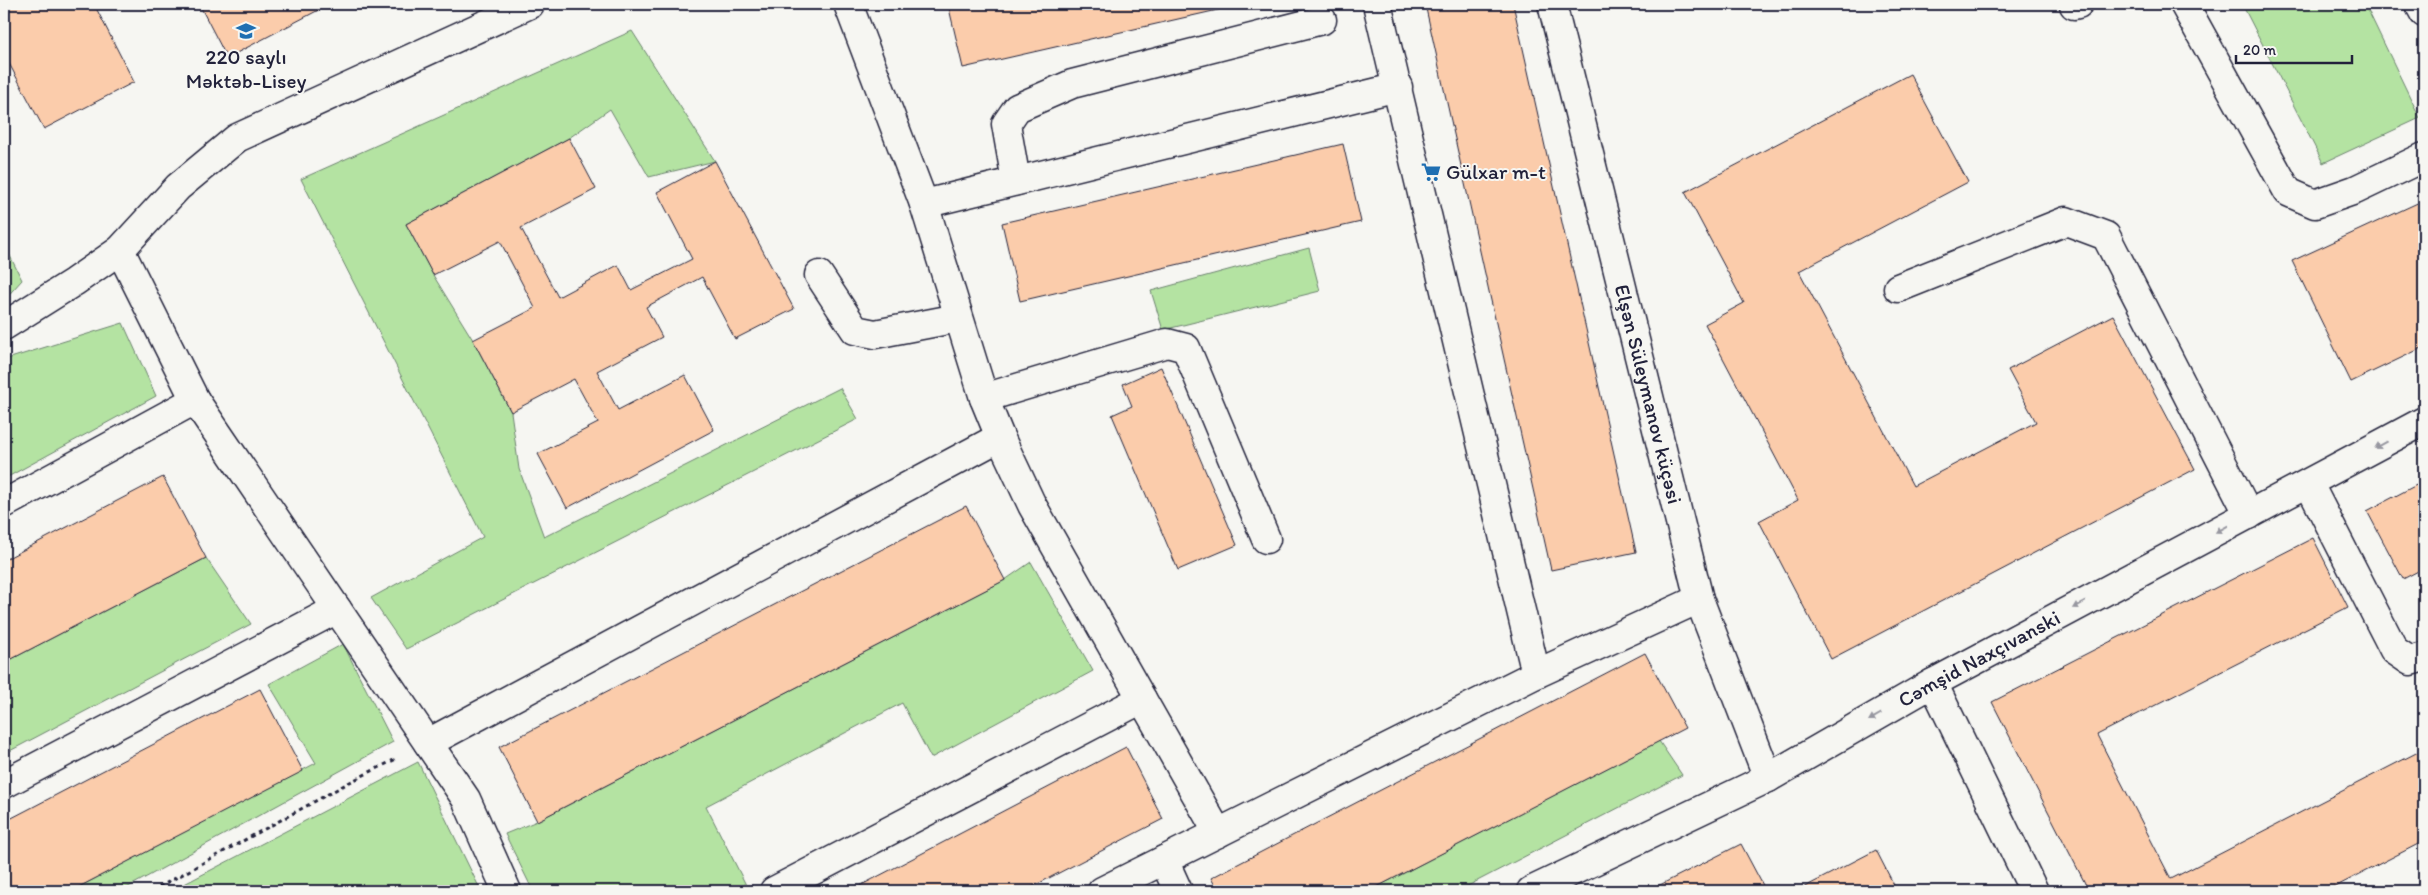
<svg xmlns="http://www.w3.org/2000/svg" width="2428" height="895" font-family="Itim,sans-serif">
  <rect width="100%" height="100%" fill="#f6f6f2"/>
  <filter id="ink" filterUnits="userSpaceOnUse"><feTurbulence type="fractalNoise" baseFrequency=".02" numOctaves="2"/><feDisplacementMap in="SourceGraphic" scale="10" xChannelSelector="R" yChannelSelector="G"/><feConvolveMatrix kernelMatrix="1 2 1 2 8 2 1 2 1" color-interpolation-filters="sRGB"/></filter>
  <g filter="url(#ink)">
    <g fill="#b4e3a2" stroke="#6b826e">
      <polygon points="2242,4 2365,4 2420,118 2323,163"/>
      <polygon points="632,31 715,161 649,177 610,109 569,138 406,224 433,275 473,340 511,412 519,469 544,537 840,388 858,419 406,649 371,598 483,537 301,179"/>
      <polygon points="4,244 22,280 4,300"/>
      <polygon points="1309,248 1320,291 1163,330 1151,291"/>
      <polygon points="123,323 156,396 4,479 4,360"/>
      <polygon points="206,558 251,624 4,754 4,663"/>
      <polygon points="1031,562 1093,671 931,758 902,703 706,806 749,891 533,891 505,834 537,821 1005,580"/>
      <polygon points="343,644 393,742 121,891 71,891 316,763 269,684"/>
      <polygon points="1659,741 1682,775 1458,891 1369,891"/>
      <polygon points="418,762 481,891 171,891"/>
    </g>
    <g fill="#fbccab" stroke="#22223b">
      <polygon points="4,4 94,4 134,82 44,129 4,54"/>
      <polygon points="199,4 330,4 227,58"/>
      <polygon points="948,4 1244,4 963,68"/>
      <polygon points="1425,4 1513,4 1636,552 1551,570"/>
      <polygon points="1910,74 1968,182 1799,271 1913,486 2036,422 2008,370 2113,315 2195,469 1831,659 1759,521 1798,500 1705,324 1744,303 1685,192"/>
      <polygon points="569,138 596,189 521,228 558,297 618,265 631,290 692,259 657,192 715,161 794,309 735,339 702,277 646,307 662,337 597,371 618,410 685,375 714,430 567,508 538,454 598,423 574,379 511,412 473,340 535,308 500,241 433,275 406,224"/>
      <polygon points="1343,144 1361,222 1020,301 1002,223"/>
      <polygon points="2424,200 2424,347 2351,382 2292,261"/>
      <polygon points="1161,367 1237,545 1178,570 1112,415 1132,406 1123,384"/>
      <polygon points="163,477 206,558 4,663 4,560"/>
      <polygon points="2424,481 2424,568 2403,579 2367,511"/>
      <polygon points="966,506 1005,580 537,821 499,747"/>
      <polygon points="2313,538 2348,607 2097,735 2171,879 2424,749 2424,841 2327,891 2089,891 1992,702"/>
      <polygon points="1645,653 1685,728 1369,891 1218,891 1211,878"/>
      <polygon points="260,689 303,771 71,891 4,891 4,822"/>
      <polygon points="1126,747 1163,819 1024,891 850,891"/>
      <polygon points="1741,844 1766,891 1648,891"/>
      <polygon points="1876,850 1897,891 1797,891"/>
    </g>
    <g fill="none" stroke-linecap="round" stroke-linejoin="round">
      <defs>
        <g id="minor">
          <polyline points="848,4 924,204 984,398 1000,437 1032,505 1218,833"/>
          <polyline points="1377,4 1536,674"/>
          <path id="s1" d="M1552,4L1699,599L1768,778"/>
          <polyline points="2184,4 2288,192 2315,204 2355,190 2424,157"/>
          <polyline points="2419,4 2424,13"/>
          <polyline points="2074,5 2078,4"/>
          <polyline points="1016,181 1006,124 1017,108 1072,84 1322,20"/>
          <polyline points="924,204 1398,87"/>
          <polyline points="120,250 195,400 466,799 507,891"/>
          <polyline points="819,275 855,330 875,334 958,318"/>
          <polyline points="1898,288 2066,221 2106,236 2249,515"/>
          <polyline points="4,326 74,282 120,250 178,187 237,138 530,4"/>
          <polyline points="984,398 1167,343 1186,348 1266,539"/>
          <polyline points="2309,484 2394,650 2410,661 2424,657"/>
          <polyline points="4,504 195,400"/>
          <polyline points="1933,683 2034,891"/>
          <polyline points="428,743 1000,437"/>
          <polyline points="4,784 337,609"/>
          <polyline points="1164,860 1178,891"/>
          <polyline points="774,891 1142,699"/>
          <polyline points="1102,891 1536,674 1699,599"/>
          <path id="s2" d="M1531,891L1768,778L1933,683L2424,421"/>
        </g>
      </defs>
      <use href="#minor" stroke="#22223b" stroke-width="31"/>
      <polyline stroke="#22223b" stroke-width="3" stroke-dasharray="4 4" stroke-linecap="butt" points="152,891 350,782 398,758"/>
      <use href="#minor" stroke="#f6f6f2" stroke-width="28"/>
    </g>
    <defs><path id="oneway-solid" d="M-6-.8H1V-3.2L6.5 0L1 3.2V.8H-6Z" transform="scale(1.25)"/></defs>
    <g fill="#9797a0">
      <use href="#oneway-solid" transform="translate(2381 445) rotate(152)"/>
      <use href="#oneway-solid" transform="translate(2222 529) rotate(152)"/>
      <use href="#oneway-solid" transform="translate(2079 605) rotate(152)"/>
      <use href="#oneway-solid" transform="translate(1875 717) rotate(150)"/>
    </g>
  </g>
  <defs>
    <symbol id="school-bare" viewBox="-9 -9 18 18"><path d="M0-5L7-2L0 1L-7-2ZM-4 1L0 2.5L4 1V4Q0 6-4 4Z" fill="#1f6fb2" stroke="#f6f6f2" stroke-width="2.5" paint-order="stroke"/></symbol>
    <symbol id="supermarket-bare" viewBox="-9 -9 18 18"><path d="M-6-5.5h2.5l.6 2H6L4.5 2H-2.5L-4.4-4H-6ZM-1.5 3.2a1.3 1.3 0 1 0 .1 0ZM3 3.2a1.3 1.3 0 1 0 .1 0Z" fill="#1f6fb2" stroke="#f6f6f2" stroke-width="2.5" paint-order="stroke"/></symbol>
  </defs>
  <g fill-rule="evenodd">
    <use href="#school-bare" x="232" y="17" width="28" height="28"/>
    <use href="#supermarket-bare" x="1417" y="158" width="28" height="28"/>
  </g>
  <g text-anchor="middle" stroke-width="4" stroke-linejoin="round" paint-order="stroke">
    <g font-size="21" fill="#22223b" stroke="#f6f6f2">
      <text x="246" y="64">220 saylı<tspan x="246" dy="24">Məktəb-Lisey</tspan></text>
      <text x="1446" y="179" text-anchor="start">Gülxar m-t</text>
    </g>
    <g font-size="21" fill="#22223b" stroke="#f6f6f2">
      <text dy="7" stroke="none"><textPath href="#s1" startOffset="402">Elşən Süleymanov küçəsi</textPath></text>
      <text dy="7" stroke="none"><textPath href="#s2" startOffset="505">Cəmşid Naxçıvanski</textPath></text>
    </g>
  </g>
  <rect width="2428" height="895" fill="none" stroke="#f6f6f2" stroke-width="20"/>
  <rect x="10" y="10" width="2408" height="875" fill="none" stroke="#22223b" stroke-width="2" filter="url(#ink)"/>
  <path d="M2236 55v8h116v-8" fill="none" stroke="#22223b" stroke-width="2.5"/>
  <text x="2243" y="55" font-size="15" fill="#22223b" stroke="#f6f6f2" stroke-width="4" paint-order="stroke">20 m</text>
</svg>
